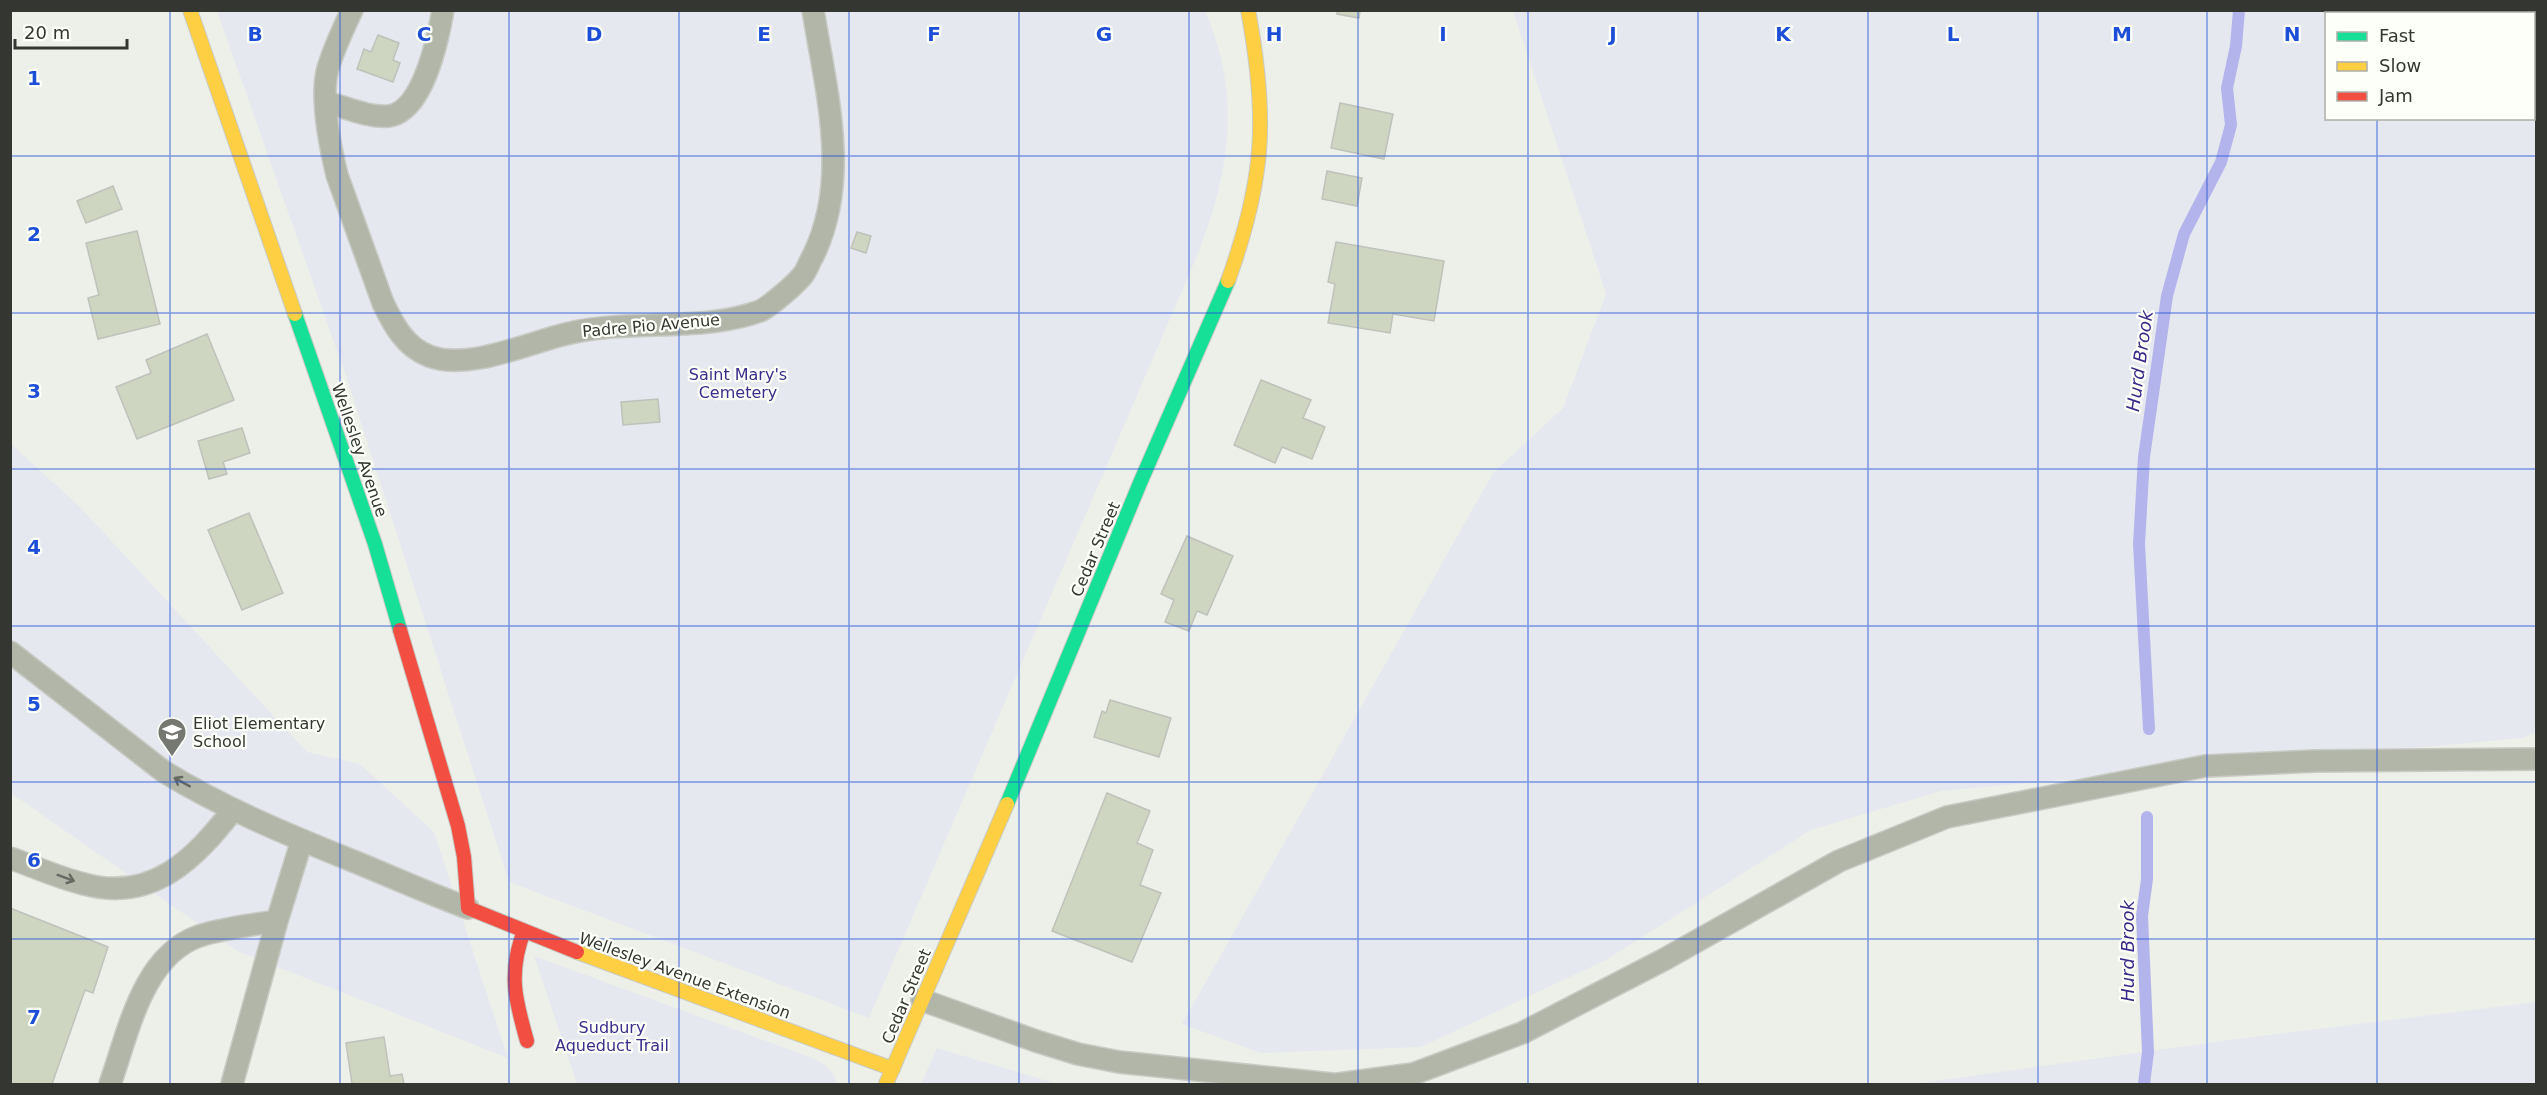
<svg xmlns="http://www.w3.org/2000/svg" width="2547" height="1095" font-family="'DejaVu Sans',sans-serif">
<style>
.green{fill:#e6e8f0;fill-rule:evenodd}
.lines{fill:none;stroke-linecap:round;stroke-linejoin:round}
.stream{stroke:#b4b4ec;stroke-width:12}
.building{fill:#ced5c0;stroke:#bfc2bb;stroke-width:1.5}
.lane-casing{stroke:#c8cac4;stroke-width:24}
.fast-casing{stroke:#c8cac4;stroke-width:16}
.slow-casing{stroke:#c8cac4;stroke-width:16}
.jam-casing{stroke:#c8cac4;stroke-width:16}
.lane{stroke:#b2b6a9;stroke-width:21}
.fast{stroke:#16e098;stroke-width:14}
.slow{stroke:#ffcf43;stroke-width:14}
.jam{stroke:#f24e42;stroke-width:14}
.oneway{stroke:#666961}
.grid{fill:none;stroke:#1d4ed8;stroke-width:1.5;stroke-opacity:0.55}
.labels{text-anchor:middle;stroke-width:4.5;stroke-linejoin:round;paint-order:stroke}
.street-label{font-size:16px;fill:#343631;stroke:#fdfff9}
.park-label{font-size:16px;fill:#3c2d8d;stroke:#fdfff9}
.poi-label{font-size:16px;fill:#343631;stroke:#fdfff9;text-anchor:start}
.water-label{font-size:18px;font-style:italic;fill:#392888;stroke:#fdfff9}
.grid-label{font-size:20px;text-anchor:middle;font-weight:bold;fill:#1d4ed8;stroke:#fdfff9;stroke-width:4.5;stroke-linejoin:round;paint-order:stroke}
</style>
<rect width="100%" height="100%" fill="#edf0e8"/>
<path class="green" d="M217,11H1205C1242,95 1230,173 1197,256L869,1018L509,882L346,376Z
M1513,11H2536V732L2523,738L1941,791L1811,830L1606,960L1421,1047L1261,1053L1182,1024L1493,473L1563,408L1606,294ZM2326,14H2534V118H2326Z
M10,443L79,506L307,752L360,764L434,832L508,1058L237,951L11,793Z
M534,956L815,1059C827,1066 834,1071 837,1084H577Z
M2536,1002V1084H1913L2229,1040Z
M937,1048L1058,1084H921Z"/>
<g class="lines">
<path class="stream" d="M2149,729L2139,544L2144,457L2167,296L2184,234L2221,162L2231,125L2227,88L2236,46L2239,10
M2144,1084L2148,1052L2142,916L2147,879V817"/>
</g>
<path class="building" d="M1337,10H1360L1359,18L1337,14Z
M378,35L399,43L393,60L400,63L393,82L357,69L364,49L371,52Z
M1340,103L1393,114L1384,159L1331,148Z
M1327,171L1362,178L1357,206L1322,199Z
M113,186L122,209L86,223L77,201Z
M137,231L160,324L98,339L88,298L99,295L86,243Z
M857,232L871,236L866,253L851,248Z
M1336,242L1444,261L1434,321L1393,314L1390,333L1328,323L1335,284L1328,282Z
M207,334L234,400L137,439L116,387L151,373L146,360Z
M1261,380L1311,400L1303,418L1325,427L1312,459L1282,447L1275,463L1234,445Z
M658,399L660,422L623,425L621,402Z
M242,428L250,453L223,462L227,474L209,479L198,441Z
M249,513L283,593L242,610L208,530Z
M1187,536L1233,556L1207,615L1197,611L1189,631L1165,622L1174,600L1161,594Z
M1110,700L1171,718L1159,757L1094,737L1102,711L1106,713Z
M1107,793L1150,811L1137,843L1153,850L1140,885L1161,893L1132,962L1052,931Z
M10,908L108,947L93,993L85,990L52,1084H10Z
M384,1037L390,1076L402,1074L404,1084H352L346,1043Z"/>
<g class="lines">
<g class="lane-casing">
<path id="lane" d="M352,10C343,29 332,52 327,72C321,101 330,146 337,175L383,303C393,324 405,347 429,356C467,371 528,343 566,334C629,318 700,333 760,311C769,307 796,284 802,276C807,271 809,262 813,256C851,179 826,91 813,10
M326,102C345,107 369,118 389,116C423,111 438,39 443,10
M10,652L163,771C223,808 288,835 353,861C392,877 430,894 468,908
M10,858C35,867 59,878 84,884C153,903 195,858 233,810
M922,1000L1036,1041L1078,1054L1119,1062L1332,1084
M110,1084C128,1034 142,956 199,936C224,928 251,925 277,921
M232,1084L277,921L302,840
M1338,1084L1413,1074L1522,1033L1665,959L1839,861L1947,817L2205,766L2316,761L2536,759"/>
</g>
<g class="fast-casing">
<path id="fast" d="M295,314L375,544L400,630
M1007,804L1140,483L1228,281"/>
</g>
<g class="slow-casing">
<path id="slow" d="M190,10L295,314
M1228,281C1265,178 1268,117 1248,10
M577,952L893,1069
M886,1084L1007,804"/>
</g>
<g class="jam-casing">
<path id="jam" d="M400,630L458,826L464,857L468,908L577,952
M524,931C508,973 515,999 527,1041"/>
</g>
<use href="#lane" class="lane"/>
<use href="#fast" class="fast"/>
<use href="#slow" class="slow"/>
<use href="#jam" class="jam"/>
</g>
<defs><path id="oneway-shaft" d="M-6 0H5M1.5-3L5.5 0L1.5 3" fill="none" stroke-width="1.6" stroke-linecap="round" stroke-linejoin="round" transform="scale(1.5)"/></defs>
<g class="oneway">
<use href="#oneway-shaft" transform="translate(182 782) rotate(-151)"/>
<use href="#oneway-shaft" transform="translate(66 878) rotate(20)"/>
</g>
<path class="grid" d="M170,10V1084M340,10V1084M509,10V1084M679,10V1084M849,10V1084M1019,10V1084M1189,10V1084M1358,10V1084M1528,10V1084M1698,10V1084M1868,10V1084M2038,10V1084M2207,10V1084M2377,10V14M2377,118V1084M10,156H2536M10,313H2536M10,469H2536M10,626H2536M10,782H2536M10,939H2536"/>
<defs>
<g id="school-pin" transform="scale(1.5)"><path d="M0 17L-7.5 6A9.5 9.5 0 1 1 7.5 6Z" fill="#757771" stroke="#fdfff9"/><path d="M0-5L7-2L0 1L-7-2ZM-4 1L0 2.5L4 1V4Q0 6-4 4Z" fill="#fff"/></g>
</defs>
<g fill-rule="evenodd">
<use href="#school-pin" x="172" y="732"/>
</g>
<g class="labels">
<g class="street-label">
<text transform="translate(651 325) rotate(-5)" y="6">Padre Pio Avenue</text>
<text transform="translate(360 450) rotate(71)" y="6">Wellesley Avenue</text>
<text transform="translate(1095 549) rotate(-67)" y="6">Cedar Street</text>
<text transform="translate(685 975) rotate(20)" y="6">Wellesley Avenue Extension</text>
<text transform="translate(906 996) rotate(-67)" y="6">Cedar Street</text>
</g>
<g class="park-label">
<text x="738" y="380">Saint Mary's<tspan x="738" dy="18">Cemetery</tspan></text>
<text x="612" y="1033">Sudbury<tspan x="612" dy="18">Aqueduct Trail</tspan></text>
</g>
<g class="poi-label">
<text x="193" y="729">Eliot Elementary<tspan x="193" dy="18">School</tspan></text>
</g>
<g class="water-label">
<text transform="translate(2140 361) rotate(-82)" y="6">Hurd Brook</text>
<text transform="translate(2128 951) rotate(-90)" y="6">Hurd Brook</text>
</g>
</g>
<g class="grid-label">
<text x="255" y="41">B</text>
<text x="424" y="41">C</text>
<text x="594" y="41">D</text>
<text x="764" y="41">E</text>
<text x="934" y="41">F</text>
<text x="1104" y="41">G</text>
<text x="1274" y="41">H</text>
<text x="1443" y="41">I</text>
<text x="1613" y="41">J</text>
<text x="1783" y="41">K</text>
<text x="1953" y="41">L</text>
<text x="2122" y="41">M</text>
<text x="2292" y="41">N</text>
<text x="34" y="85">1</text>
<text x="34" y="241">2</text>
<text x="34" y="398">3</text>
<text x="34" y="554">4</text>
<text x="34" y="711">5</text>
<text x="34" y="867">6</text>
<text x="34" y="1024">7</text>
</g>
<rect width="2547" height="1095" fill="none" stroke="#343631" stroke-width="24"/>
<rect x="2325" y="12" width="210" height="108" fill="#fdfff9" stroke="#adafa9" stroke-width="1.5"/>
<rect x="2337" y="32" width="30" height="9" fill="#16e098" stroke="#adafa9" stroke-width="1.5"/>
<text x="2379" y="42" font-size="18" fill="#343631">Fast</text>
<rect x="2337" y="62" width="30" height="9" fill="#ffcf43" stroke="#adafa9" stroke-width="1.5"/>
<text x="2379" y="72" font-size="18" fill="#343631">Slow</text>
<rect x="2337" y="92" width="30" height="9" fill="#f24e42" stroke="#adafa9" stroke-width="1.5"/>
<text x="2379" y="102" font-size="18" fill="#343631">Jam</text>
<path d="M15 39v9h112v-9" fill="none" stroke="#343631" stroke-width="3"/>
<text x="24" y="39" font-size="18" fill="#343631" stroke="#fdfff9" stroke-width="4.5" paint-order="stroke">20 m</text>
</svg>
